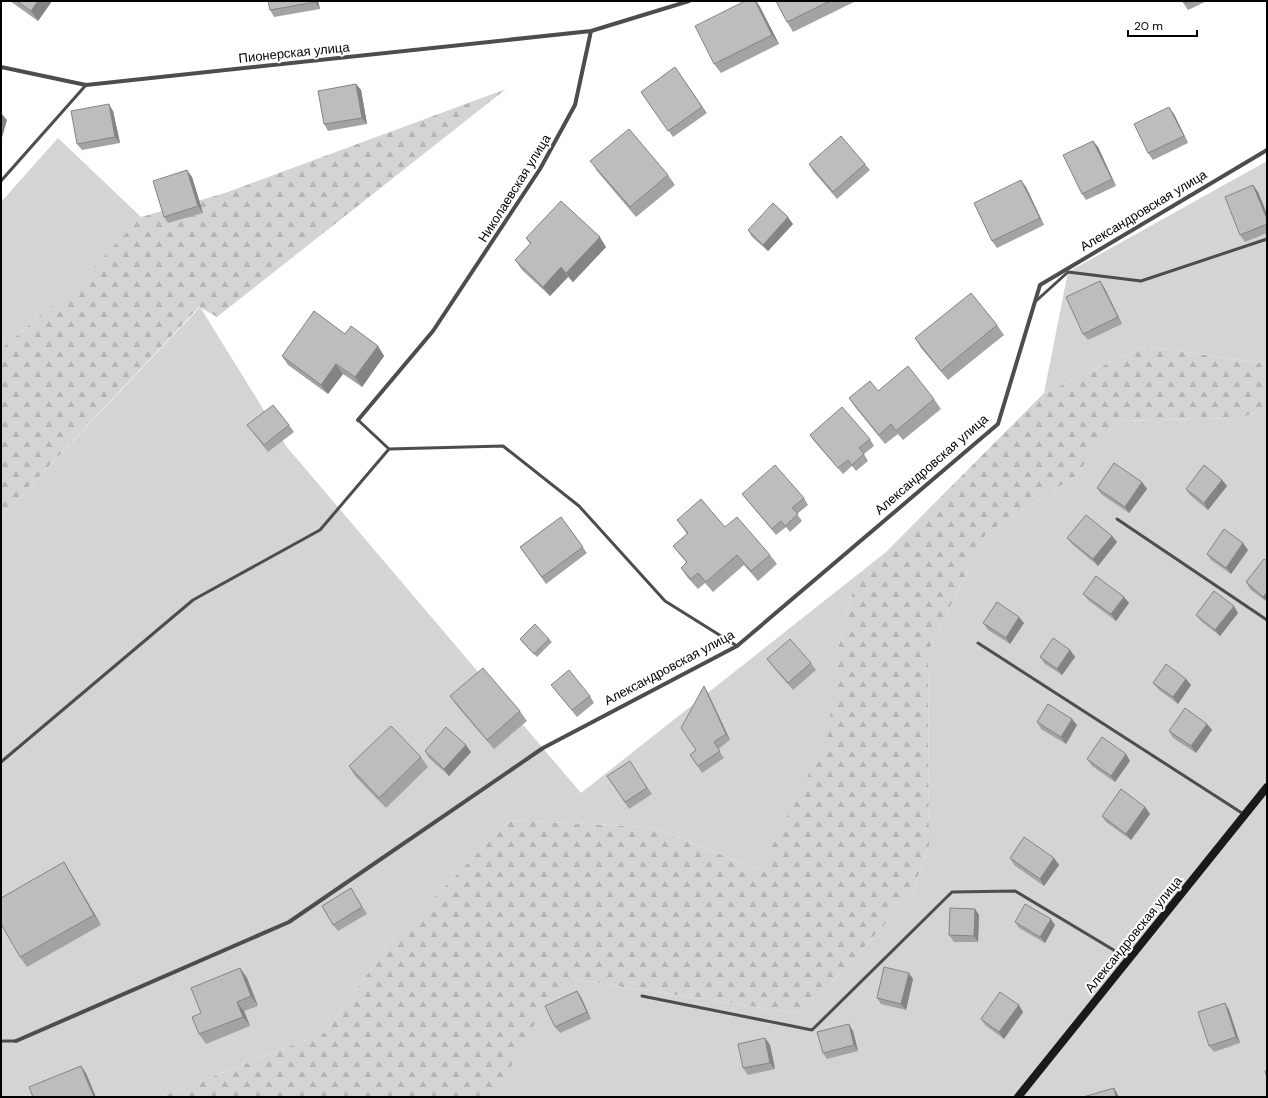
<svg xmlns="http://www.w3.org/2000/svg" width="1268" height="1098" font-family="'DM Sans',sans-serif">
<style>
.forest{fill:url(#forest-firs)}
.garden{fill:#d4d4d4}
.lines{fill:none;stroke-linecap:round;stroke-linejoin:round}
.lane{stroke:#4d4d4d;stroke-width:3}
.street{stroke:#4d4d4d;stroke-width:4}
.secondary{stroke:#1a1a1a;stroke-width:8}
.wall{fill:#a3a3a3}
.shaded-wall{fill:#848484}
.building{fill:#bdbdbd;stroke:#848484}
.labels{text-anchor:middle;stroke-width:4;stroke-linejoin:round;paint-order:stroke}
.street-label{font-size:13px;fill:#000;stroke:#fff}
</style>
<defs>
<pattern id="forest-firs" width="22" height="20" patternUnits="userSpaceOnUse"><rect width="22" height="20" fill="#d4d4d4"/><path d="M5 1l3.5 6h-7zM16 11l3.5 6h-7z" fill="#b4b4b4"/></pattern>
</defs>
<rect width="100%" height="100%" fill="#fff"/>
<path class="forest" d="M506,89L217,317L199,307L1,517V349L84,277L141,217L225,193Z
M1146,346L1267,364V408L1241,418L1116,421L1076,476L986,534L928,652L929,846L911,896L833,981L796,1013L576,980L497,1092L491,1097H160L326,1032L390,942L510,820L651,827L760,870L839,644L857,575L886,552L1044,393Z"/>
<path class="garden" d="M58,138L141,217L85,277L1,349V202Z
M1267,161V364L1146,346L1044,393L1068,272Z
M200,307L286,446L581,793L857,575L839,644L828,735L760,870L651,827L510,820L390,942L326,1032L160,1097H1V517Z
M1267,408V1097H491L497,1092L544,1007L576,980L796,1013L833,981L911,896L929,846L928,652L986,534L1076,476L1116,421L1241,418Z"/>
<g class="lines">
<path class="lane" d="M1,181L86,85
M1036,301L1068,272L1141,281L1267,239
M358,420L389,449L503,446L579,506L665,601L737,646
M1117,519L1267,620
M978,643L1245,815
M1,762L193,600L320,530L389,449
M642,996L812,1030L952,892L1015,891L1127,958
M1,1041H16"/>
<path class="street" d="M1,67L86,85L591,31L689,1
M358,420L433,331L540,169L575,105L591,31
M16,1041L289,922L543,748L737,646L998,424L1040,285L1267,150"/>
<path class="secondary" d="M1018,1097L1267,787"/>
</g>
<path class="wall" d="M10,1H52L38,21Z
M268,1H318L320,9L274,17L270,10Z
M745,1H756L760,7L779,44L721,73L714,64Z
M776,1H854V2L793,32L787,22Z
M1182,1H1207L1188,10Z
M675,67L707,113L673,137L641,92Z
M356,84L361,90L367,124L328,131L324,124Z
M113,111L120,143L82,150L77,144Z
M1174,114L1188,143L1153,160L1148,153Z
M1093,141L1098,147L1116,186L1086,200L1082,194Z
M591,161L668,175L675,185L636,217L597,171Z
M809,164H865L870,170L837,199L813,171Z
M192,177L203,213L168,223L164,217Z
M1253,185L1258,192L1267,214V233L1245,242L1240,235Z
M1026,187L1044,225L997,248L992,241Z
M793,224L768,251L752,237L748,230Z
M526,238L606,247L573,282L568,277L550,296L522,270L515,260L530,244Z
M1100,281L1104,287L1122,324L1088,340L1083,334Z
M997,325L1004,335L948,380L921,348L915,338Z
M345,334L378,346L384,356L362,387L343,374L328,394L288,365L282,356Z
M878,391L934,399L941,409L903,440L898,434L885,444L855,407L849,398Z
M247,425H289L294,432L268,452Z
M810,435L870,439L874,446L864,454L868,461L856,471L852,466L843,474L814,441Z
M1222,480L1227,486L1208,510L1190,495L1186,489Z
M1142,482L1147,489L1129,513L1101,494L1097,488Z
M742,494L804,498L808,505L797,514L802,521L790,532L786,527L776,535L747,500Z
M561,517L587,553L546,584L520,547Z
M677,520L725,527L770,555L777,564L758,581L744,565L713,592L705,583L698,589L687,577L681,568L686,562L680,555L673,546L687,534Z
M1112,536L1117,542L1098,566L1072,544L1067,538Z
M1248,550L1231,574L1211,560L1207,554Z
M1267,561V602L1250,589L1246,582Z
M1083,594L1124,597L1129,603L1116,621L1088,600Z
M1238,613L1220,636L1201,621L1196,615Z
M983,623H1024L1010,644L988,630Z
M520,639H549L552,642L537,657L522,642Z
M1070,650L1075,657L1062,675L1045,664L1040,657Z
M767,659L811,663L816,670L793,690L772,666Z
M1186,679L1191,685L1178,704L1158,689L1153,683Z
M551,685L590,696L594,703L577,717Z
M708,693L730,740L718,749L724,758L702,773L690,755L696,750Z
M450,696L520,711L527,721L494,749L457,706Z
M1072,719L1077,725L1066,744L1041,729L1037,722Z
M1207,724L1212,730L1196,753L1173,738L1169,731Z
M425,751L471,752L449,776L429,758Z
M1126,754L1130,761L1115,782L1092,766L1087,759Z
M421,757L428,767L386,808L355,776L349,766Z
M634,768L652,794L629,809L607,776Z
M1145,807L1150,814L1131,840L1106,822L1102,816Z
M1010,858H1054L1059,865L1044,886L1014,865Z
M64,862L70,872L101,925L27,967L20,957Z
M351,888L367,914L338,931L333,925Z
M975,909L979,915L978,942H954L949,935Z
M1015,922L1055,925L1045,943L1019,928Z
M240,968L247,978L258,1006L244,1011L250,1026L206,1044L199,1034L201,1013Z
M913,979L906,1010L881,1004L877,998Z
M581,997L591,1019L560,1033L555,1027Z
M1225,1003L1229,1010L1240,1043L1214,1052L1209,1046Z
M1023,1012L1004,1039L985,1025L981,1019Z
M853,1031L858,1051L827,1059L823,1053Z
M765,1038L770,1045L775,1069L748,1075L743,1068Z"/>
<path class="shaded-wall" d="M38,1H52L38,21L31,11Z
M315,1H318L320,9L315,2Z
M755,1H756L760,7L779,44L772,35Z
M356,84L361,90L367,124L362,118Z
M109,104L113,111L120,143L115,137Z
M1169,107L1174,114L1188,143L1184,136Z
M2,114L7,120L1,141V119Z
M1093,141L1098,147L1116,186L1112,179Z
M187,170L192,177L203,213L198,206Z
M1021,180L1026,187L1044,225L1040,218Z
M1253,185L1258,192L1267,214V219Z
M788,217L793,224L768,251L763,245Z
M600,237L606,247L573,282L566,273Z
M561,267L568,277L550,296L543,287Z
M1100,281L1104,287L1122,324L1118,317Z
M378,346L384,356L362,387L355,377Z
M336,364L343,374L328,394L321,385Z
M1222,480L1227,486L1208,510L1204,503Z
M1142,482L1147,489L1129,513L1125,507Z
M1112,536L1117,542L1098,566L1093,559Z
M1243,543L1248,550L1231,574L1226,568Z
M1267,592V602L1263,597Z
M1124,597L1129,603L1116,621L1111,614Z
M1234,606L1238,613L1220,636L1215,630Z
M1019,617L1024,623L1010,644L1006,638Z
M1070,650L1075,657L1062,675L1057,669Z
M1186,679L1191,685L1178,704L1173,697Z
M704,686L708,693L730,740L726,734Z
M1072,719L1077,725L1066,744L1061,737Z
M1207,724L1212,730L1196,753L1191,746Z
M466,745L471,752L449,776L444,769Z
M1126,754L1130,761L1115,782L1111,776Z
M1145,807L1150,814L1131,840L1126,834Z
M1054,858L1059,865L1044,886L1040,879Z
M64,862L70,872L101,925L94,915Z
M975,909L979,915L978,942L974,936Z
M1051,919L1055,925L1045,943L1040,937Z
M240,968L247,978L258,1006L251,996Z
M909,973L913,979L906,1010L901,1004Z
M577,991L581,997L591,1019L587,1012Z
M237,1002L244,1011L250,1026L243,1017Z
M1225,1003L1229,1010L1240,1043L1236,1037Z
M1019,1005L1023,1012L1004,1039L999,1032Z
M849,1024L853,1031L858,1051L854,1045Z
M765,1038L770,1045L775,1069L770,1063Z
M81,1066L86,1073L96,1097H94Z
M1114,1088L1118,1095L1119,1097H1116Z"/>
<path class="building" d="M17,1H38L31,11Z
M268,1H315V2L270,10Z
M745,1H755L772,35L714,64L695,26Z
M776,1H830L787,22Z
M1182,1H1189L1184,3Z
M675,67L702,107L668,131L641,92Z
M356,84L362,118L324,124L318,91Z
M109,104L115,137L77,144L71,111Z
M1169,107L1184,136L1148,153L1134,124Z
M629,129L668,175L630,207L590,161Z
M841,136L865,164L833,192L809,164Z
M1093,141L1112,179L1082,194L1063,155Z
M187,170L198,206L164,217L153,181Z
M1021,180L1040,218L992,241L974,203Z
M1253,185L1267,219V224L1240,235L1225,197Z
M561,201L600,237L566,273L561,267L543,287L515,260L531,243L526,238Z
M773,203L788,217L763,245L748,230Z
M1100,281L1118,317L1083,334L1066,297Z
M971,293L997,325L941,371L915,338Z
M314,311L345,334L351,326L378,346L355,377L336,364L321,385L282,356Z
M908,366L934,399L896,431L891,424L879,435L849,398L870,381L878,391Z
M273,405L289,425L264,445L247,425Z
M842,407L870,439L859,448L864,454L852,465L848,460L838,468L810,435Z
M1114,463L1142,482L1125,507L1097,488Z
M775,465L804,498L792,508L798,514L785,526L781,521L772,529L742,494Z
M1204,465L1222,480L1204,503L1186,489Z
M701,499L725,527L737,517L770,555L751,571L737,555L706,582L698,573L691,579L681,568L687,562L673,546L688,533L677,520Z
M1086,515L1112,536L1093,559L1067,538Z
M561,517L583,547L542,577L520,547Z
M1224,529L1243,543L1226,568L1207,554Z
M1264,559L1267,561V592L1263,597L1246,582Z
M1096,576L1124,597L1111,614L1083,594Z
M1214,591L1234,606L1215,630L1196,615Z
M997,602L1019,617L1006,638L983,623Z
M535,624L549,639L534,654L520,639Z
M1053,638L1070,650L1057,669L1040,657Z
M790,639L811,663L788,683L767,659Z
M1166,664L1186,679L1173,697L1153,683Z
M483,668L520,711L487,740L450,696Z
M569,670L590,696L572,710L551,685Z
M704,686L726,734L714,742L720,751L698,766L690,755L696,750L681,728Z
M1048,704L1072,719L1061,737L1037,722Z
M1185,708L1207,724L1191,746L1169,731Z
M391,726L421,757L379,798L349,766Z
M446,727L466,745L444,769L425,751Z
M1102,737L1126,754L1111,776L1087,759Z
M630,761L647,788L625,802L607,776Z
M1121,789L1145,807L1126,834L1102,816Z
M1024,837L1054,858L1040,879L1010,858Z
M64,862L94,915L20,957L1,924V898Z
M351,888L362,907L333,925L322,906Z
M1025,904L1051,919L1040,937L1015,922Z
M950,908L975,909L974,936L949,935Z
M884,967L909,973L901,1004L877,998Z
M240,968L251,996L237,1002L243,1017L199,1034L192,1017L201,1013L191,988Z
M577,991L587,1012L555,1027L545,1006Z
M1000,992L1019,1005L999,1032L981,1019Z
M1225,1003L1236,1037L1209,1046L1198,1012Z
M849,1024L854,1045L823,1053L817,1032Z
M765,1038L770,1063L743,1068L738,1044Z
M81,1066L94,1097H33L29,1087Z
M1267,1070V1077L1265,1071Z
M1114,1088L1116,1097H1083Z"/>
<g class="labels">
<g class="street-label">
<text transform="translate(294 52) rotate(-6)" y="5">Пионерская улица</text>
<text transform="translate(514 188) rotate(-58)" y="5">Николаевская улица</text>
<text transform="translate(1143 210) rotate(-31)" y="5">Александровская улица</text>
<text transform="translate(931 464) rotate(-41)" y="5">Александровская улица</text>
<text transform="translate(669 667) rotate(-28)" y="5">Александровская улица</text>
<text transform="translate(1133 934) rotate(-51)" y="5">Александровская улица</text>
</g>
</g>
<rect width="1268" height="1098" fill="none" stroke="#000000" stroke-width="4"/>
<path d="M1128 30v6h69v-6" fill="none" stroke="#000000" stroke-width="2"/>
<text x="1134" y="30" font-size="12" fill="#000000" stroke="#ffffff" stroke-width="3" paint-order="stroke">20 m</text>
</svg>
